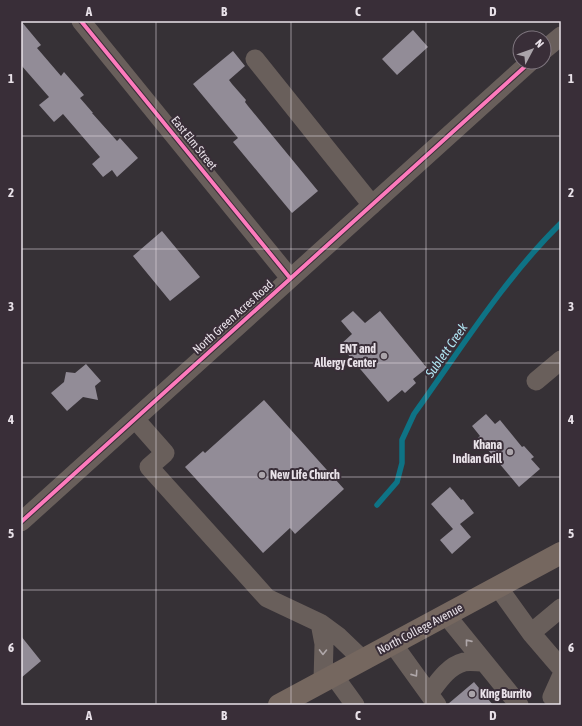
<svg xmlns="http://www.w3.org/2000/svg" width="582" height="726" font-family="'Asap Condensed',sans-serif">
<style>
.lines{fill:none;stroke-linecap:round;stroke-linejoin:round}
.stream{stroke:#0e7385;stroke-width:5.5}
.building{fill:#928c97}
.minor{stroke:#695f5b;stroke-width:19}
.major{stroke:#75675f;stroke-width:22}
.cycleway-casing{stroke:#392e38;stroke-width:6}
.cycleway{stroke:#fd7abc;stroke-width:4}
.oneway{stroke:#afa7a9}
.grid{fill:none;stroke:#e9e2e9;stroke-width:1;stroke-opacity:0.55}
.poi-dot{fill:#aaa4aa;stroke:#392e38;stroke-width:1.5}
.labels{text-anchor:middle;stroke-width:4;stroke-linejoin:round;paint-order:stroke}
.street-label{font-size:12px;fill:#e9e2e9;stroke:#392e38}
.poi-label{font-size:12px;font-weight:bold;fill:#e9e2e9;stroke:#392e38;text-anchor:end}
.water-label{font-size:13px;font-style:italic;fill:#b1e7f4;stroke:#392e38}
.neatline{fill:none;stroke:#e9e2e9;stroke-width:1.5}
.grid-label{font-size:13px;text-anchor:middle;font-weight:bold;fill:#e9e2e9}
</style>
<rect width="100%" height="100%" fill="#363136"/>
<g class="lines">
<path class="stream" d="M377,505L397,482L402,463V440L414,414C461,349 504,279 561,223"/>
</g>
<path class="building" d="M21,21L41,45L37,48L61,76L64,72L84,95L80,98L93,113H92L117,141L120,138L138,158L117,177L112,170L103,177L92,164L100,157L63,114L54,122L39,105L49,97L21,65Z
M413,30L428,47L397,75L382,59Z
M233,51L245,66L229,80L232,84L246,100L245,102L248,106L318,191L292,213L233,142L238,138L193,84Z
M162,231L200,277L170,301L133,256Z
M353,311L365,323L380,311L427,368L413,379L416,383L405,393L402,390L388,402L340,345L352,334L341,321Z
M86,364L101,381L95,386L98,400L83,397L67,411L51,393L64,382L66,372L75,373Z
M264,400L344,489L295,534L290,528L263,553L185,467L203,451L205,453Z
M486,414L495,424L500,420L522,447L524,446L534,457L531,459L540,469L519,487L478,438L480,436L472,426Z
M450,487L461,500L463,499L474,513L460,524L471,537L452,554L440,540L453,529L431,504Z
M21,636L41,661L21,678Z
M474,682L493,705H448V704Z"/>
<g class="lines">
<path class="minor" d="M81,21L290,278
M544,50L561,36
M255,59L372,205
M536,381L561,360
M135,419L165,453L149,467L267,598L320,623L339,637L363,660
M21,522L530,62
M498,587L531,633L561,668
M446,615L519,705
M320,623L324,644L323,681
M531,633L561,608
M393,644L437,705
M334,676L355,705
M429,694C438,682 448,666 464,662C470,661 477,662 483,662
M560,705L552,697L561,677"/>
<path class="major" d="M279,705L561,553"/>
<g class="cycleway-casing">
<path id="cycleway" d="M81,21L290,278
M21,522L530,62"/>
</g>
<use href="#cycleway" class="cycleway"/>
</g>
<defs><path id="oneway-chevron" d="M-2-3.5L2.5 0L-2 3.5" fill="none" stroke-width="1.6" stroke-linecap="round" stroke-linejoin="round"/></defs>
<g class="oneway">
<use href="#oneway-chevron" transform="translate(468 642) rotate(-129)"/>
<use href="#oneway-chevron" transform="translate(323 652) rotate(91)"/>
<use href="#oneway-chevron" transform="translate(415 674) rotate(55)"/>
</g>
<path class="grid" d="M156,21V705M291,21V705M426,21V705M21,136H561M21,249H561M21,363H561M21,477H561M21,590H561"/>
<g class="poi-dot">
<circle cx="384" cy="356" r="4"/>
<circle cx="510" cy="452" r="4"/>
<circle cx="262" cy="475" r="4"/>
<circle cx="472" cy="694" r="4"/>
</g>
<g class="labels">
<g class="street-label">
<text transform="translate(194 143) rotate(51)" y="4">East Elm Street</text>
<text transform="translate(233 317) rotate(-42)" y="4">North Green Acres Road</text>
<text transform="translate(420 629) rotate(-28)" y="4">North College Avenue</text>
</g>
<g class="poi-label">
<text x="376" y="353">ENT and<tspan x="376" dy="14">Allergy Center</tspan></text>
<text x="502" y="449">Khana<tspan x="502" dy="14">Indian Grill</tspan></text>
<text x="270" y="479" text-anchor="start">New Life Church</text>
<text x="480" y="698" text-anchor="start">King Burrito</text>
</g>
<g class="water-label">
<text transform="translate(446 350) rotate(-55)" y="5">Sublett Creek</text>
</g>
</g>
<rect width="582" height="726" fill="none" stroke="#392e38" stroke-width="44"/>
<g transform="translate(532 50) rotate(49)"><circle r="19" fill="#392e38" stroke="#7f767f"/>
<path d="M0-3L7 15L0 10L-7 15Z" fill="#aaa4aa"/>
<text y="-6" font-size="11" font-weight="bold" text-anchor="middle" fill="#e9e2e9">N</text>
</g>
<rect x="22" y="22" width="538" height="682" class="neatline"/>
<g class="grid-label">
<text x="89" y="16">A</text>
<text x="224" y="16">B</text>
<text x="358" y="16">C</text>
<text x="493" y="16">D</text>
<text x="11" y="83">1</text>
<text x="571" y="83">1</text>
<text x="11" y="197">2</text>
<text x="571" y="197">2</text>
<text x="11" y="311">3</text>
<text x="571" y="311">3</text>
<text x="11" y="424">4</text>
<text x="571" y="424">4</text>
<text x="11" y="538">5</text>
<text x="571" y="538">5</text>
<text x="11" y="652">6</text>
<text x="571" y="652">6</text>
<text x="89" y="720">A</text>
<text x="224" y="720">B</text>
<text x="358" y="720">C</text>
<text x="493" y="720">D</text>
</g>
</svg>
